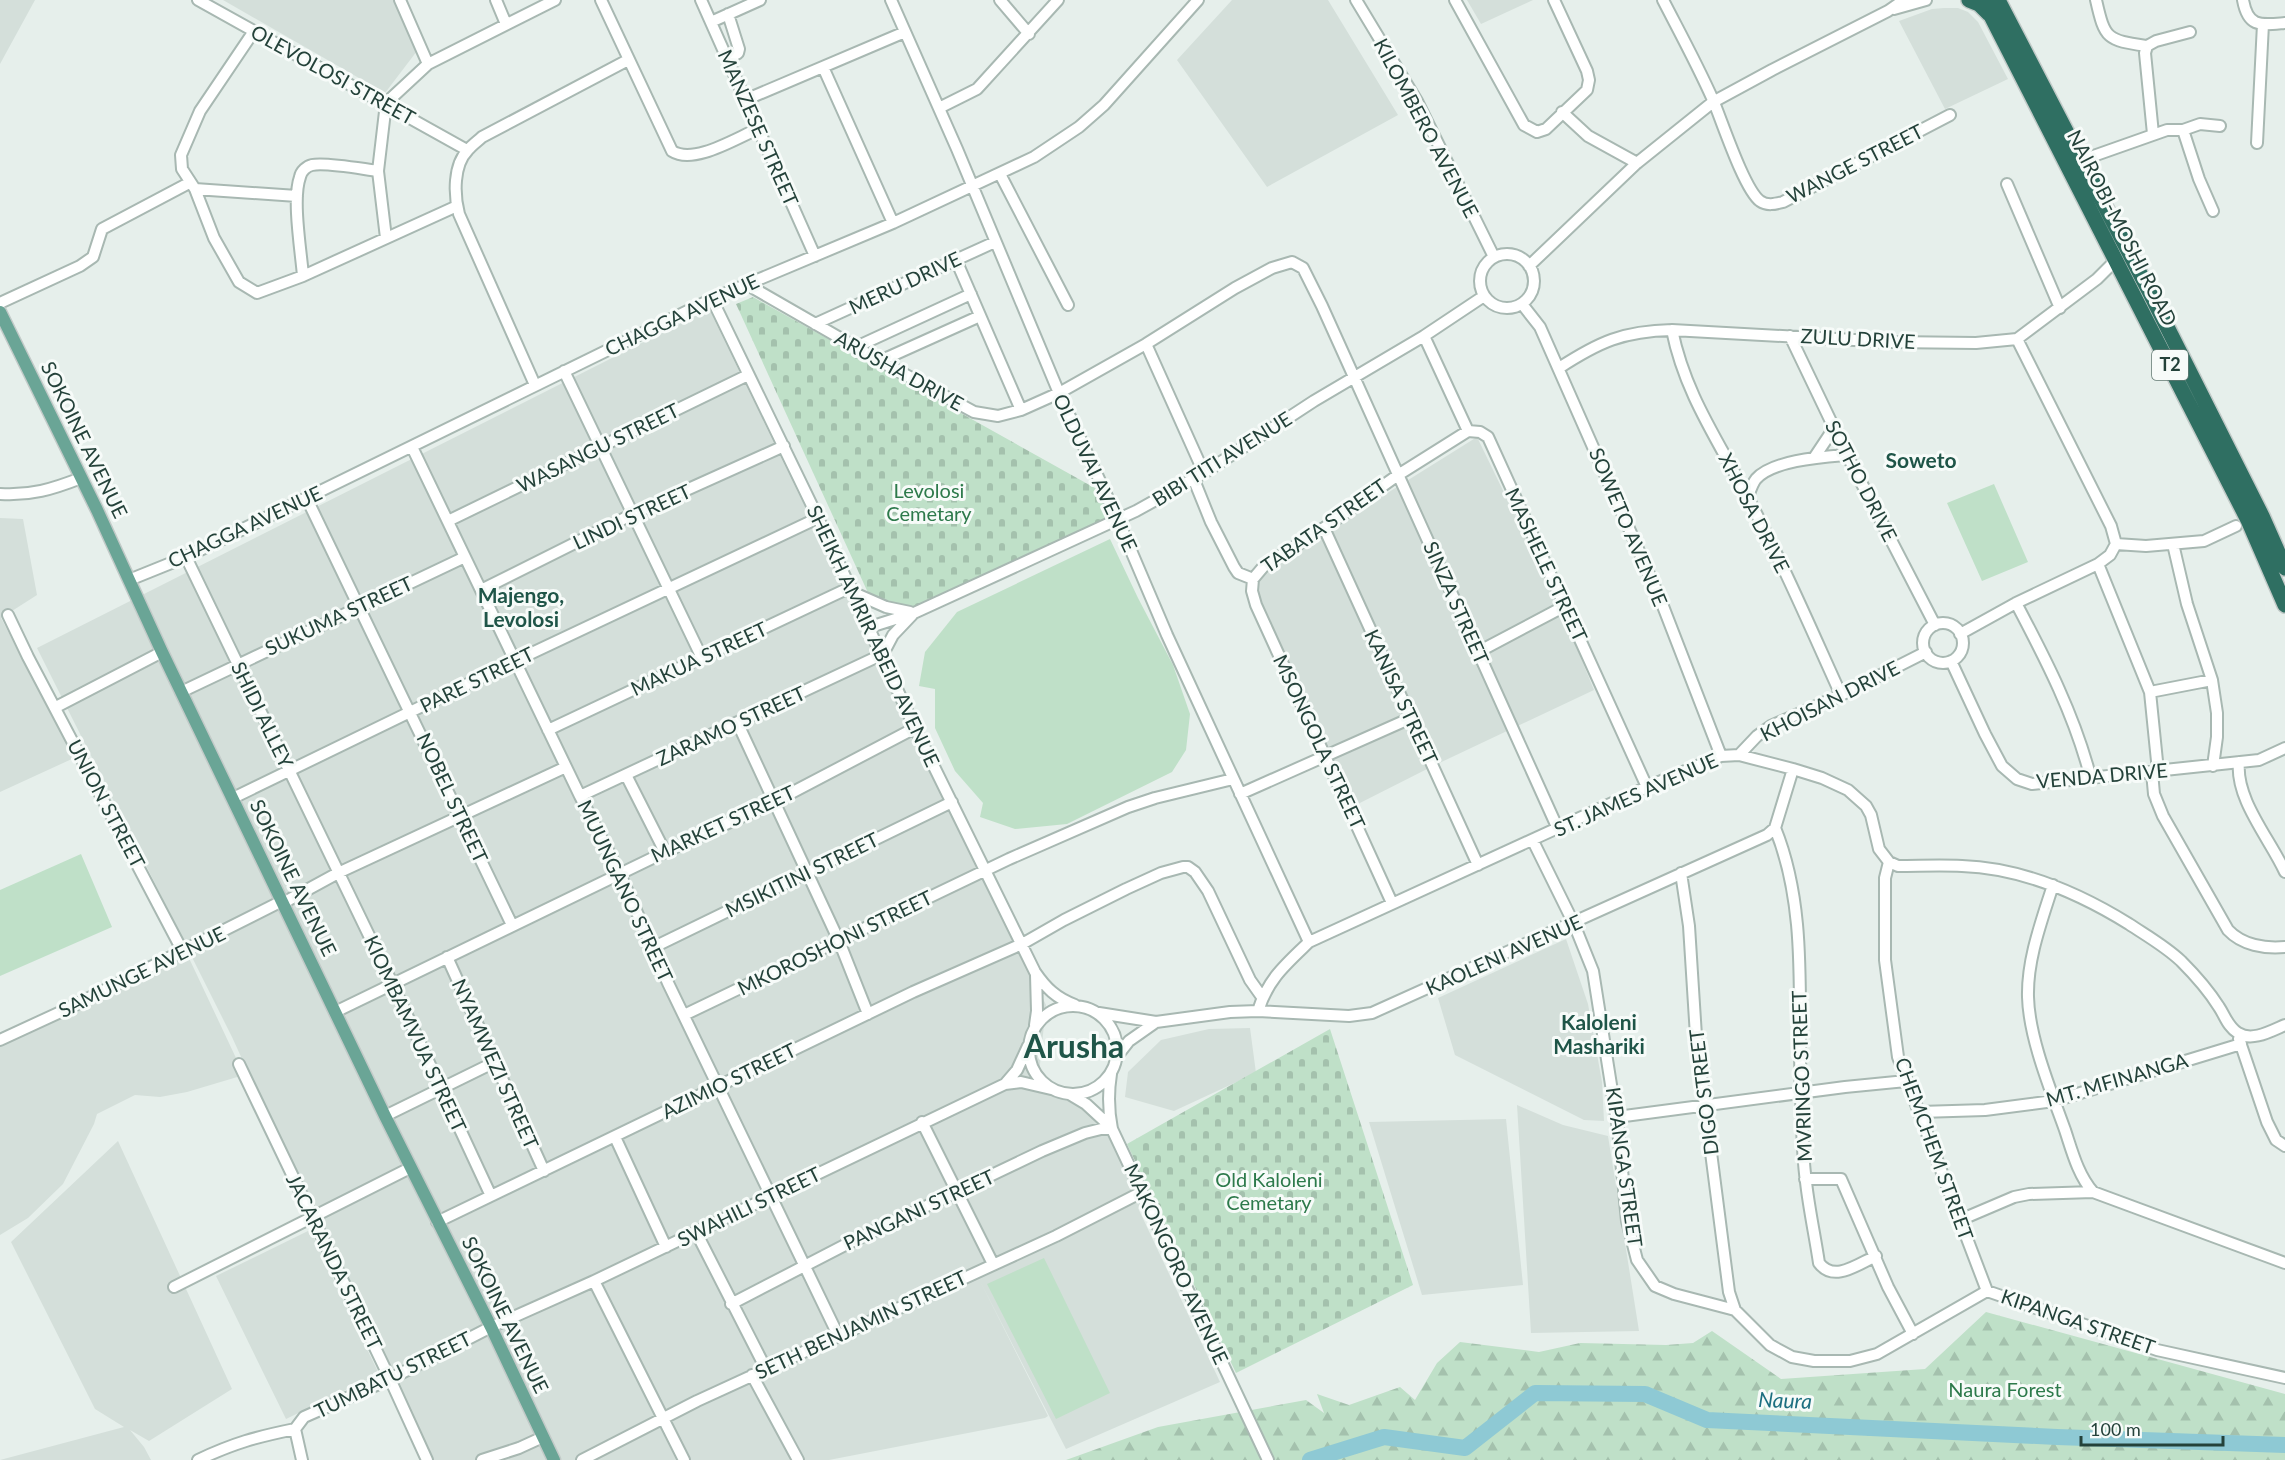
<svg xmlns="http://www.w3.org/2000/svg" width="2285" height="1460" font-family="Lato,sans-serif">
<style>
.built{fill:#d4dfda}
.grass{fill:#bfe0c8}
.forest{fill:url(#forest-firs)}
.cemetery{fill:url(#cemetery-stones)}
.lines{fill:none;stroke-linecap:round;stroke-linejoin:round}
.river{stroke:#8ec9d4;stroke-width:16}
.minor-casing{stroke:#a8b8b2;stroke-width:14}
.major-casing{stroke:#c2cac8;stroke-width:15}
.highway-casing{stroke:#c2cac8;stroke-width:18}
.minor{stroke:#fff;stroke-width:10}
.major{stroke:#6aa596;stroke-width:12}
.highway{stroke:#2f6f62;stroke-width:15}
.labels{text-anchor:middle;stroke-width:6;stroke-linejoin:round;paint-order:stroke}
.shield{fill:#f7fbf9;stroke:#637a73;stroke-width:1.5}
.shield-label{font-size:18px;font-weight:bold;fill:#24423a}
.street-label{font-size:20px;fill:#24423a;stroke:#f7fbf9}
.park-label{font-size:20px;fill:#2d7a4b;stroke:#f7fbf9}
.neighbourhood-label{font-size:21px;font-weight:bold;fill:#1f5548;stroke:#f7fbf9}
.water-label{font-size:21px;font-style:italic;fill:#1c6f80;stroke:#f7fbf9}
.town-label{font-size:32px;font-weight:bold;fill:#1f5548;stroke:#f7fbf9}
</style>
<defs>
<pattern id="forest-firs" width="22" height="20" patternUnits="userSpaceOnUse" patternTransform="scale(1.5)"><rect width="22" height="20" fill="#bfe0c8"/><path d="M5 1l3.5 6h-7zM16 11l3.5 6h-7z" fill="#a4c1ad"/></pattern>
<pattern id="cemetery-stones" width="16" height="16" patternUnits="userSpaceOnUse" patternTransform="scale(1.5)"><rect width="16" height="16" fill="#bfe0c8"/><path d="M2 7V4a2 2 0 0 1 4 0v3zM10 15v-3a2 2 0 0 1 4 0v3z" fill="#a4c1ad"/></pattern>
</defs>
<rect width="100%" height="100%" fill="#e6efeb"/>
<path class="built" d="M0,0H35L0,64Z
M223,0H393L417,51L385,93Z
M1232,0H1328L1398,115L1267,187L1177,60Z
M1467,0H1533L1481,24Z
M1944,8H1958L1968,12L1978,22L2008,79L1945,109L1899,21L1932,9Z
M709,309L1046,1005L1039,1074L1111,1131L1142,1205L1138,1208L1220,1382L1066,1449L980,1281L1048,1416L1045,1418L829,1460H425L232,1037L37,648Z
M1477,437L1562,612L1594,690L1433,766L1350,808L1245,582Z
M0,518L23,519L37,595L1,618L74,758L0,792Z
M1566,939L1588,1004L1602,1082L1604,1121L1584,1120L1455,1055L1438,998Z
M188,956L244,1075L187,1092L160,1097L135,1095L97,1114L94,1124L63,1184L28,1218L0,1235V1046Z
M1250,1028L1256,1073L1174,1111L1125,1097L1128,1072L1161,1040L1209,1029Z
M1517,1105L1563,1125L1608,1136L1639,1331L1531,1333Z
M1506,1119L1523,1285L1422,1295L1369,1122Z
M118,1141L232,1389L149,1441L130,1430L144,1447L151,1460H0L124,1427L95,1409L11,1242Z
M310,1230L379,1374L286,1419L216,1276Z"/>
<path class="grass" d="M1994,484L2028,562L1982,581L1947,503Z
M1110,539L1138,598L1173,665L1190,714L1186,750L1172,772L1067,824L1015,829L980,817L983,803L955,771L935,728V689L919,686L925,652L957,612Z
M81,854L112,927L0,976V890Z
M1044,1258L1110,1393L1056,1419L987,1284Z"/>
<path class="forest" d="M1986,1312L2285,1394V1460H1066L1158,1427L1306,1400L1324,1413L1317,1394L1349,1405L1400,1387L1415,1400L1437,1363L1460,1342L1539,1352L1580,1343L1666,1345L1693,1343L1712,1331L1781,1379L1925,1369Z"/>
<path class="cemetery" d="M753,297L1111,497L1119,513L915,613L869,595L736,304Z
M1330,1029L1413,1285L1236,1373L1127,1144Z"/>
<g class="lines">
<path class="river" d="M1310,1460L1384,1437L1465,1448L1535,1393L1645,1394L1707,1420L2057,1437L2285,1445"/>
<g class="minor-casing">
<path id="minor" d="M198,0L467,150
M400,0L428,64
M496,0L506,24
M601,0L672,151C694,165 736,138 758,129
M701,0L815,256
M891,0L957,149L1059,393L1118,520L1167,635L1309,942
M1000,0L1029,34
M1356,0L1417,101L1494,257
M1455,0L1524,125L1537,132L1546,129L1587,90L1589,80L1587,71L1554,0
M1663,0C1680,33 1698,66 1713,100C1722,121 1744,189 1760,201C1767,206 1775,204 1783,202L1950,115
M2096,0C2105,40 2107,40 2147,46
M2243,0C2248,28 2261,25 2285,23
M1894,9L1926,0
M711,22L760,0
M254,31L200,111L181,155L182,169L195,189L214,238L239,282L257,293L303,276L457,206
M727,59L738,53L739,49L728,14
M823,67L893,223
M745,100L905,32
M939,108L977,89L1058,0
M1562,112L1588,136L1637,163
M2183,130L2200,124L2220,126
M2153,134L2145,53L2147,46L2156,41L2190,32
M2257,143L2263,24
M2082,160L2167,130H2183L2199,179L2213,211
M1000,174L1068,305
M2007,184L2060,308
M195,189L297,196
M386,238L378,171L386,103L428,64L555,0
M1480 281a27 27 0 1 1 54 0a27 27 0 1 1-54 0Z
M956,260L1021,410
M1529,266L1637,163L1713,102L1772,70L1888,11L1904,0
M303,276C301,251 292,199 300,177C301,171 307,166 312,165C326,162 362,169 378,171
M746,284L880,361L974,412L998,416L1021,410L1059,393L1146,344L1235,288L1272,268L1292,262L1303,268L1322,306L1558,829
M712,299L818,518L915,728L1035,972C1046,988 1056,998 1075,1005
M0,303L80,266L93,257L102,229L189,183
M1522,304L1540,327L1661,601L1721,756
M815,324L995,242
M1672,330C1685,394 1718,440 1747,496C1782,561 1811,629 1841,695
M1424,336L1468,431
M1790,336L1847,455L1935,625
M1146,344L1204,473
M856,347L971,294
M880,361L980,316
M1559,368C1599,342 1623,331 1672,330L1890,342L1976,343L2017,339L2097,279L2115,261
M564,371L702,658
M535,385L459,214C454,195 453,165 468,150C472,145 478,141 482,137L628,60
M412,447L580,796L620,874L668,983L838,1335
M1814,458L1834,428
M1194,480L1211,522L1234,567L1238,573L1253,579
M0,494C30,496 53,489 81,478
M1748,497C1750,491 1752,484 1756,479C1773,460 1823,457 1847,455
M307,499L512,925
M448,521L748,375
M1324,528L1478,865
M2116,544L2146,546L2204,541L2236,526
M2173,544L2187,604L2212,680L2217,713V737L2213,766
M186,557L392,983L491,1196
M2098,564L2150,692L2158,771
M129,580L186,557L712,299L893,223L1034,157L1079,127L1104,105L1198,0
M481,590L633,514L784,446
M854,593L886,607L910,612
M2016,603C2046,660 2075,716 2091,779
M8,615L28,657L183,952
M1923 643a20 20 0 1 1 40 0a20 20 0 1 1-40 0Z
M870,627L914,613L1136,511L1204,473L1314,401L1424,336L1484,296
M1960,634L2016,603L2098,564L2110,555L2116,544L2111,526L2017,339
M1478,652L1565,606
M1951,661L1985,734L2002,766L2017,779L2032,784L2259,760L2285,748
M181,692L465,557
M2150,692L2212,680
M56,707L162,652
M738,724L839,941L868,1014
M548,730L851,587
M1739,755L1757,736L1771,726L1841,695L1926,652
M2239,762C2235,799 2270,839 2285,872
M2152,772L2154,794L2163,816L2228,930C2242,945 2265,949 2285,947
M626,775L665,852
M1240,794L1411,718
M580,796L883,654L893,635L912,615
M233,798L515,661L818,518
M1775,828C1809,912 1797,1005 1801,1095C1802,1123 1802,1153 1806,1182C1809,1209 1815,1236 1819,1263C1834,1283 1858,1264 1876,1256
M1533,841L1574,924L1593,971L1618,1129L1627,1221L1637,1260L1655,1286L1674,1294L1735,1310L1770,1345L1792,1357L1814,1361H1850L1877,1354L1987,1291L2157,1350L2285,1378
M1889,862L1885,878V960L1898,1057L1987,1291
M1681,873L1689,926L1696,1036L1729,1292L1735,1310
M2053,885C2042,920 2027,959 2028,997C2029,1038 2051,1091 2065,1130C2072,1151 2078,1175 2093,1192L2285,1263
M283,903L338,873L566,767
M1392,903L1256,605L1252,591L1253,579L1264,566L1324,528L1398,475L1468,431L1480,432L1488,437L1647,787
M652,948L952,802
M447,957L544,1171
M1029 1050a44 44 0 1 1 88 0a44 44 0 1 1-88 0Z
M1258,1011C1268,979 1285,965 1309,942L1647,787L1721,756L1739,755L1793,769L1822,778L1848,790L1866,806L1871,815L1879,849L1889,862L1898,866C1919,866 1940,865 1962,866C2022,868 2079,893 2129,924C2147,936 2165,946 2181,961C2195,975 2209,991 2219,1007C2225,1016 2228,1027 2238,1033C2252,1042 2271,1031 2285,1025
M335,1012L665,852L774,802L915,728
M1099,1013L1156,1022L1230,1012L1258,1011L1349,1016L1372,1013L1767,835L1775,828L1793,769
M684,1015L1009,859L1128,807L1155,798L1233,779
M1035,1025L1037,1011L1036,975
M2239,1039L2267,1122L2276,1140L2285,1146
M0,1040L67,1009L282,901
M1118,1055L1129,1041L1156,1022
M239,1064L390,1379L427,1460
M1111,1074C1108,1093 1108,1109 1112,1129L1268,1460
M1005,1084L1017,1070L1028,1046
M1071,1095L1086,1104L1112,1128
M1920,1112L1985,1110L2054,1101L2241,1044
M385,1116L495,1062
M1617,1117L1845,1087L1906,1081
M922,1122L993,1264
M615,1137L666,1247
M1805,1179H1841L1888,1287L1913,1334
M1960,1220L2014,1197L2029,1194L2093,1192
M437,1222L913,992L1022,944L1064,920L1126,889L1161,873L1183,867H1188L1195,872L1208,891L1250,980L1262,997
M696,1232L766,1369
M594,1281L684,1460
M174,1287L410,1168
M731,1304L845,1245L1042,1151L1085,1133L1101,1129H1112
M752,1375L798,1460
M198,1460C234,1443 256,1437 295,1429
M302,1460L295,1429L304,1417L390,1379L491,1327L594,1281L1005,1084L1021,1082L1051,1089
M482,1460L519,1448L543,1437
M582,1460L697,1401L1056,1236L1142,1192"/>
</g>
<g class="major-casing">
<path id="major" d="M0,312L97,510L162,652L385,1116L491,1327L554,1460"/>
</g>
<g class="highway-casing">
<path id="highway" d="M1969,0L1979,4L1989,14
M1983,0L2248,520L2285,605
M1998,0L2149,291L2262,516L2285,568"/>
</g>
<use href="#minor" class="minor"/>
<use href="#major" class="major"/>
<use href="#highway" class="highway"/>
</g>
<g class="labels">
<rect class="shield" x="2152" y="350" width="36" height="30" rx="4.5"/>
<g class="shield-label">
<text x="2170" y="371">T2</text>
</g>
<g class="street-label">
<text transform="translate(333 75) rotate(29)" y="7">OLEVOLOSI STREET</text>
<text transform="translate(758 128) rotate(66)" y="7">MANZESE STREET</text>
<text transform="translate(1426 128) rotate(62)" y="7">KILOMBERO AVENUE</text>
<text transform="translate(1855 164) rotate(-27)" y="7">WANGE STREET</text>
<text transform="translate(2122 228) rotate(63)" y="7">NAIROBI-MOSHI ROAD</text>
<text transform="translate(905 283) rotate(-25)" y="7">MERU DRIVE</text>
<text transform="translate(682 315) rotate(-25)" y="7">CHAGGA AVENUE</text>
<text transform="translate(1858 339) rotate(3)" y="7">ZULU DRIVE</text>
<text transform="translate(899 371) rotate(29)" y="7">ARUSHA DRIVE</text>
<text transform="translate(84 440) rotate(64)" y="7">SOKOINE AVENUE</text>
<text transform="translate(598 448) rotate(-26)" y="7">WASANGU STREET</text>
<text transform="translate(1222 459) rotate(-32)" y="7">BIBI TITI AVENUE</text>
<text transform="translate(1095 473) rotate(65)" y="7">OLDUVAI AVENUE</text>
<text transform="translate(1861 481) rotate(63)" y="7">SOTHO DRIVE</text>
<text transform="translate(1754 513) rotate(63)" y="7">XHOSA DRIVE</text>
<text transform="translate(632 517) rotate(-25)" y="7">LINDI STREET</text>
<text transform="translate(1324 526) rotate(-35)" y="7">TABATA STREET</text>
<text transform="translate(245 527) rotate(-25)" y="7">CHAGGA AVENUE</text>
<text transform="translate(1628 527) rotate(67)" y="7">SOWETO AVENUE</text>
<text transform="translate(1546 565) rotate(65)" y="7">MASHELE STREET</text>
<text transform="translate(1456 603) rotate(66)" y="7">SINZA STREET</text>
<text transform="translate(339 616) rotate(-25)" y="7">SUKUMA STREET</text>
<text transform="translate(873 636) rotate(65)" y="7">SHEIKH AMRIR ABEID AVENUE</text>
<text transform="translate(699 659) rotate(-25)" y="7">MAKUA STREET</text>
<text transform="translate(477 680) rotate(-26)" y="7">PARE STREET</text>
<text transform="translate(1401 697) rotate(65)" y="7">KANISA STREET</text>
<text transform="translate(1830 701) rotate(-27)" y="7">KHOISAN DRIVE</text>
<text transform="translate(262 715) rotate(64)" y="7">SHIDI ALLEY</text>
<text transform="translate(731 726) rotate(-25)" y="7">ZARAMO STREET</text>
<text transform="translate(1319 742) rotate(65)" y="7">MSONGOLA STREET</text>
<text transform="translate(2102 776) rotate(-5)" y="7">VENDA DRIVE</text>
<text transform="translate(1636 795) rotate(-24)" y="7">ST. JAMES AVENUE</text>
<text transform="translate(452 798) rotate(65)" y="7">NOBEL STREET</text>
<text transform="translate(106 804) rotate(62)" y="7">UNION STREET</text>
<text transform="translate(723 824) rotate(-25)" y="7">MARKET STREET</text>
<text transform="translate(802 875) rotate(-26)" y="7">MSIKITINI STREET</text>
<text transform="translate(293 878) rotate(64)" y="7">SOKOINE AVENUE</text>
<text transform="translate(625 891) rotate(65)" y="7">MUUNGANO STREET</text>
<text transform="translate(835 943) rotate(-26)" y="7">MKOROSHONI STREET</text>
<text transform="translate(1504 955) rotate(-24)" y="7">KAOLENI AVENUE</text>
<text transform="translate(142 972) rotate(-26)" y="7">SAMUNGE AVENUE</text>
<text transform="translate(415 1034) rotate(65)" y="7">KIOMBAMVUA STREET</text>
<text transform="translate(495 1064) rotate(66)" y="7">NYAMWEZI STREET</text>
<text transform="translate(1802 1076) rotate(-92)" y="7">MVRINGO STREET</text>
<text transform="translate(2117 1080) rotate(-16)" y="7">MT. MFINANGA</text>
<text transform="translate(729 1081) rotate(-26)" y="7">AZIMIO STREET</text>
<text transform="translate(1704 1092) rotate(-97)" y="7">DIGO STREET</text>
<text transform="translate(1934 1149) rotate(70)" y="7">CHEMCHEM STREET</text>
<text transform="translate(1624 1167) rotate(82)" y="7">KIPANGA STREET</text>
<text transform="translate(749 1207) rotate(-26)" y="7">SWAHILI STREET</text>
<text transform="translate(919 1210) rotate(-25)" y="7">PANGANI STREET</text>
<text transform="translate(334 1262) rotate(64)" y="7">JACARANDA STREET</text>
<text transform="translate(1176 1264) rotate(65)" y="7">MAKONGORO AVENUE</text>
<text transform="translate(505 1315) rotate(64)" y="7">SOKOINE AVENUE</text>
<text transform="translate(2078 1322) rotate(19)" y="7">KIPANGA STREET</text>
<text transform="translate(861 1325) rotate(-25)" y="7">SETH BENJAMIN STREET</text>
<text transform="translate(393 1375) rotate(-26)" y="7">TUMBATU STREET</text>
</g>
<g class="park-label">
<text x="929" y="498">Levolosi<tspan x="929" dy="23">Cemetary</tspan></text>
<text x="1269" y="1187">Old Kaloleni<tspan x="1269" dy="23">Cemetary</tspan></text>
<text x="2005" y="1397">Naura Forest</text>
</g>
<g class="neighbourhood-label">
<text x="1921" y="468">Soweto</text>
<text x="521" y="603">Majengo,<tspan x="521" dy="24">Levolosi</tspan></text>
<text x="1599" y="1030">Kaloleni<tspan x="1599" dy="24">Mashariki</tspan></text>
</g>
<g class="water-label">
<text transform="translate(1785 1401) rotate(2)" y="7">Naura</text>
</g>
<g class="town-label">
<text x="1074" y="1058">Arusha</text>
</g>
</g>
<path d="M2081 1436v9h142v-9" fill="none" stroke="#24423a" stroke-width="3"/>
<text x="2090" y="1436" font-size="18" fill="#24423a" stroke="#f7fbf9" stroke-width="4.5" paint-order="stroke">100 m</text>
</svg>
